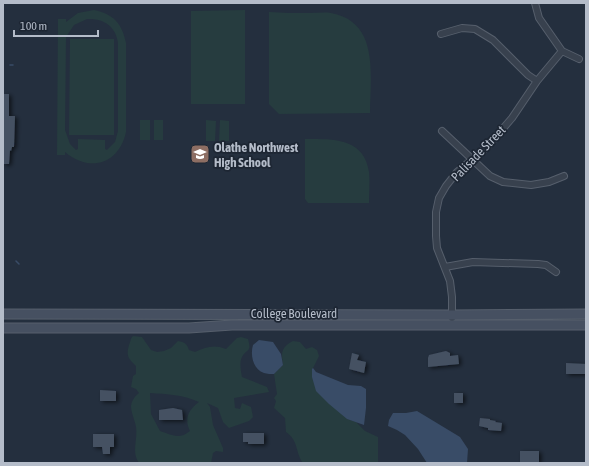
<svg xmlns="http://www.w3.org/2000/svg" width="589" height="466" font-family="'Asap Condensed',sans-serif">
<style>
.green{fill:#263c3f;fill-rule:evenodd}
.water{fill:#394c67}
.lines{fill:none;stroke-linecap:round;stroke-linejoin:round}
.stream{stroke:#394c67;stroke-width:1.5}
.building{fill:#455162;filter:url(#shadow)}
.street-casing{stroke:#565f6c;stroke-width:8}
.secondary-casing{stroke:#565f6c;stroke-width:11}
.street{stroke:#38414e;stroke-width:6}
.secondary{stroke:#465061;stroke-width:9}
.labels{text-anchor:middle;stroke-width:3.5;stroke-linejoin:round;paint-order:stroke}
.poi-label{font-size:13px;font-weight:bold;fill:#b4bcc9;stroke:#1d2633;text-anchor:start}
.street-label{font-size:13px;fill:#b4bcc9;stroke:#1d2633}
</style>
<defs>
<filter id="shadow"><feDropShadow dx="2.5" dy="1.5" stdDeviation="2" flood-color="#0009"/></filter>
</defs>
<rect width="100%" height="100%" fill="#242f3e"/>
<path class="green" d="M94,10C113,14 122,23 126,43V132C119,164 90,173 65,152V155H57L58,19H66V22L78,13ZM87,19C103,18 116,26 118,43V131L115,142L107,150L105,149V140L78,139V149L76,150L70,144L65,130L66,37L74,25Z
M245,10V104H191V11Z
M269,12C283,13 296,13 309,13C316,13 324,12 331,13C380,22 370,76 370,113L279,114L269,104Z
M70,39H114V135H69Z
M140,120H150V140H140Z
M154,120H163V140H154Z
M206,120L216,121L215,141H206Z
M220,120L229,121V141H219Z
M305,139C331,139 364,137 369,172C370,182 369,193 369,203H308L305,199Z
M133,336L142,337L151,350L157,352L164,351L171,348L178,341C185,342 187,344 189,350L195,352C206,347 214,344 226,349L237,338L241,337L248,339C252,353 247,348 242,357C239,363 241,371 242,377L267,387L269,392L234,398L235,408L240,409L242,403L251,407L253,417L249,421L229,428L223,422L218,408L207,403L210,407L213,425L223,448V452L216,451L213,453L211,463H139C131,452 138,440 136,427C135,420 131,413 131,406C132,400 135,396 139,393L136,389L131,387L133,376L136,374V366C128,358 126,356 129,345C131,341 130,339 133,336ZM150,393C167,394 184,395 199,402C188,410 184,419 190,431C179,440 173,435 160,431L151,414Z
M293,341L300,342L306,349L312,347L317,350L319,356L312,370L347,419L356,422L365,431L378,437V463H303C295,452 299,441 286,432L285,418L274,408L276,401L274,398L277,394L274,374L283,365C281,353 281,347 293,341Z"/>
<path class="water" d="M259,340L273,342L281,354L283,365L274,374C271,374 267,374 264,373C253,369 250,355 253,345Z
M313,368L316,372L348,385L361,386L366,389V408L364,425L347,419L329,404L316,391L312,377V369Z
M417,411L460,437L468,449L467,463H427L418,449L405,435L397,430L388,426L389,420L393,413H406Z"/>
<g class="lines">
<path class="stream" d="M10,65H13
M16,261L19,264"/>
</g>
<path class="building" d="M3,94H9V116H15L14,147H12L11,151L10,150L9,164H3Z
M446,351L450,353V356L458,355L459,364L428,367V358L429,355Z
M352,353L359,355L357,360L366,362L364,373L349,369Z
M566,363L586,364V374H566Z
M100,390L116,391V401H100Z
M454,393H463V403H454Z
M173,408L182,410L183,420H159V410Z
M480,418L490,419V420L496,421L495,422L502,423L501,431L488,430V428L479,426Z
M243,433H264V444H248V442H243Z
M93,434H114V447H110V454H103L102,447H93Z
M520,451H539V463H520Z"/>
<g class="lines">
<g class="street-casing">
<path id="street" d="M441,34L462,28L475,29L493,40L528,75L537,81
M562,51L579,59
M442,131L490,176L503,182L531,185L549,182L564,176
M445,267L473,262L538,264L546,265L556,272
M452,318V297L450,281L437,248L436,236V212L439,198L446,186L457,172L487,147L512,118L537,81L562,51L539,18L535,3"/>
</g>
<g class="secondary-casing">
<path id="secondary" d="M3,314L450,315L586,314
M3,328H189L232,325H586"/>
</g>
<use href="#street" class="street"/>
<use href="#secondary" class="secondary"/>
</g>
<defs>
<g id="school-square" transform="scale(1)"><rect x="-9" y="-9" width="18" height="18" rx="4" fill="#8d6e63" stroke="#1d2633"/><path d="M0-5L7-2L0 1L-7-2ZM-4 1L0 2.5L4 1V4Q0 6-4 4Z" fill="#fff"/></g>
</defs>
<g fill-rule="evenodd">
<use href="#school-square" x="200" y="154"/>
</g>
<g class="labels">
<g class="poi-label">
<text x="214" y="152">Olathe Northwest<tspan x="214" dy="15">High School</tspan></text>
</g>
<g class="street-label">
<text transform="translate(478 153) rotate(-46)" y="5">Palisade Street</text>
<text x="294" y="318">College Boulevard</text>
</g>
</g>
<rect width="589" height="466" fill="none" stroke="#b4bcc9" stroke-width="8"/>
<path d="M14 30v6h84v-6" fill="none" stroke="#b4bcc9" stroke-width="2"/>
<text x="20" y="30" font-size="12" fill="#b4bcc9" stroke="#1d2633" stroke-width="3" paint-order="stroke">100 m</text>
</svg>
